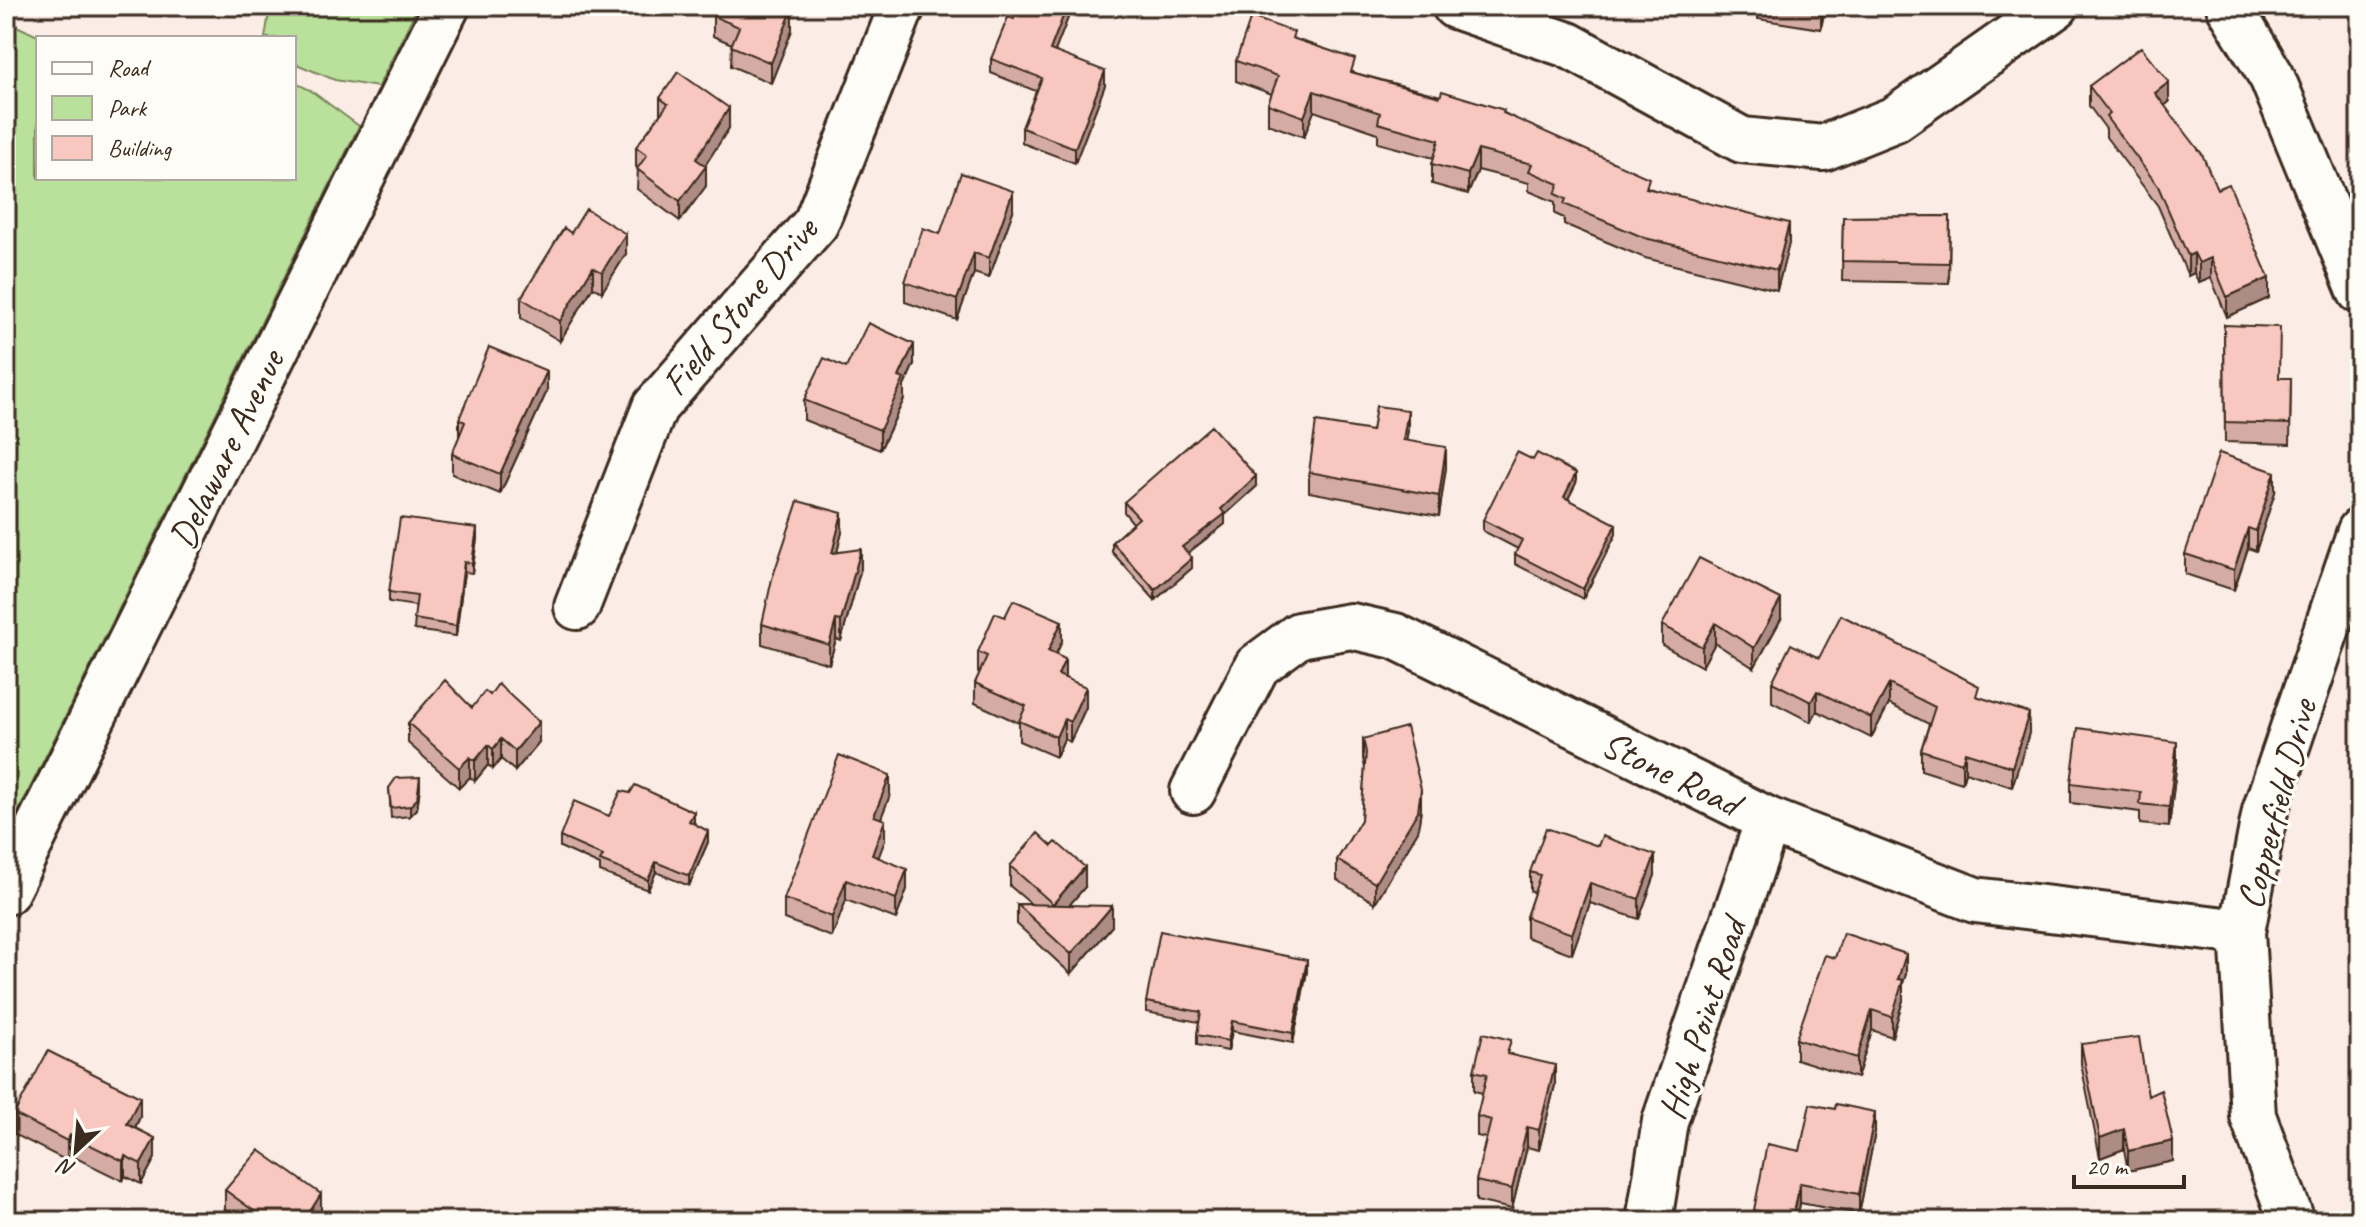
<svg xmlns="http://www.w3.org/2000/svg" width="2366" height="1227" font-family="Caveat,sans-serif">
<style>
.green{fill:#bae19c;stroke:#7a865d;stroke-width:2}
.lines{fill:none;stroke-linecap:round;stroke-linejoin:round}
.minor-casing{stroke:#3b2a1e;stroke-width:50}
.tertiary-casing{stroke:#3b2a1e;stroke-width:50}
.minor{stroke:#fdfcf7;stroke-width:44}
.tertiary{stroke:#fdfcf7;stroke-width:44}
.wall{fill:#d5aca5;stroke:#3b2a1e;stroke-width:2}
.shaded-wall{fill:#ae8c86;stroke:#3b2a1e;stroke-width:2}
.building{fill:#f8c8c0;stroke:#3b2a1e;stroke-width:2}
.labels{text-anchor:middle;stroke-width:7;stroke-linejoin:round;paint-order:stroke}
.street-label{font-size:38px;fill:#3b2a1e;stroke:#fdfcf7}
</style>
<rect width="100%" height="100%" fill="#fcece6"/>
<filter id="ink" filterUnits="userSpaceOnUse"><feTurbulence type="fractalNoise" baseFrequency=".0125" numOctaves="2"/><feDisplacementMap in="SourceGraphic" scale="16" xChannelSelector="R" yChannelSelector="G"/><feConvolveMatrix kernelMatrix="1 2 1 2 8 2 1 2 1" color-interpolation-filters="sRGB"/></filter>
<g filter="url(#ink)">
<path class="green" d="M266,6H418L378,87L335,80L294,63V38H265L269,13Z
M6,21L42,38H38V178H294V82L310,90L359,126L6,836Z"/>
<g class="lines">
<g class="minor-casing">
<path id="minor" d="M1455,6L1568,45L1742,140L1823,148L1895,119L2056,6
M2229,6L2272,77L2360,291
M577,607L655,407L816,223L902,6
M1193,791L1257,666L1299,635L1351,626L1395,636L1768,820L1975,900L2242,932
M1649,1221L1665,1121L1768,820
M2292,1221L2253,1116L2242,932L2265,811L2360,531"/>
</g>
<g class="tertiary-casing">
<path id="tertiary" d="M6,892L447,6"/>
</g>
<use href="#minor" class="minor"/>
<use href="#tertiary" class="tertiary"/>
</g>
<path class="wall" d="M717,6H792L790,9L792,30L771,83L731,66L732,44L713,36V16Z
M1019,6H1088L1084,15L1071,10L1055,51L1105,85L1075,163L1022,143V128L1036,91L991,73V59L1014,19Z
M1758,6H1825L1821,29L1758,19Z
M1294,39L1355,73L1504,113L1649,188L1789,243L1777,290L1645,258L1564,224V218L1555,214V202L1529,191V183L1478,170L1468,194L1432,184V164L1434,158L1378,143V133L1314,111L1304,137L1268,124V104L1272,94L1236,81V61Z
M2089,86L2169,102L2164,106L2217,189L2269,298L2227,317L2211,278L2199,283L2194,273L2188,276L2158,206L2106,137V129L2089,106Z
M660,98L729,128L705,165L706,186L680,221L637,189L638,168L636,167V147L660,115Z
M1013,211L989,278L974,273L957,320L905,302V282L940,234Z
M1950,216L1949,283L1842,281L1843,217Z
M571,233L626,254L602,292L593,287L560,341L521,318V298Z
M2224,325L2279,378H2291L2290,444L2225,442Z
M914,364L904,386V399L880,450L804,420V400L846,368Z
M547,391L500,494L452,474V454L459,438V419Z
M1408,430L1406,441L1446,467L1439,516L1309,492V472L1372,431Z
M1576,483L1568,499L1616,534L1583,599L1515,564V554L1518,549L1483,531V520Z
M1256,487L1225,515V524L1188,553L1192,568L1155,600L1112,552V542L1133,523L1124,512V502Z
M2275,492L2256,551L2248,548L2234,590L2185,574V554Z
M842,532L837,552L861,568L841,641L836,639L829,664L762,644V624Z
M477,538L472,573L464,572L456,636L414,630L416,606L389,602V592Z
M1005,617L1062,641L1056,655L1065,678L1086,707L1070,742L1064,739L1056,757L1019,741V723L975,703V683L980,673L978,672V652Z
M1781,619L1754,668L1715,643L1702,667L1662,645V625Z
M1819,658L1979,697L2029,733L2012,787L1965,772L1962,783L1921,770V750L1929,724L1889,704L1871,738L1817,711L1811,722L1772,702V682Z
M472,708L539,742L515,771L501,759L493,769L488,765L475,781L470,777L459,788L408,743V723Z
M1363,739L1421,808L1418,831L1375,903L1337,880V860L1361,820L1365,768L1363,759Z
M2177,761L2169,827L2140,824V812L2071,803V783Z
M420,787L417,809L410,816L391,818L389,788Z
M890,795L881,818L885,840L878,857L907,889L896,919L846,900L832,937L784,919V899Z
M609,816L694,823L693,824L708,842L689,886L656,872L648,890L600,872V865L560,847V837Z
M1010,866L1085,887L1069,905L1112,926L1071,974L1017,924V904H1031L1010,886Z
M1530,872L1655,875L1639,919L1590,903L1572,954L1526,937V917L1534,893L1530,891Z
M1835,958L1906,974L1903,983V1000L1892,1037L1872,1030L1857,1078L1796,1059V1039Z
M1307,971L1293,1043L1232,1031L1228,1051L1197,1045V1035L1199,1022L1146,1012V1002Z
M2081,1044L2148,1096L2173,1161L2128,1171L2124,1149L2100,1158L2081,1064Z
M1511,1054L1555,1085L1539,1150L1527,1147L1512,1209L1476,1201V1181L1486,1138L1477,1136V1116L1483,1093L1474,1091V1071Z
M14,1114L140,1117L135,1128L155,1158L141,1184L125,1176L123,1181L70,1155L67,1161L14,1134Z
M1875,1132L1859,1214L1800,1203L1797,1221H1754V1210L1800,1151Z
M225,1190L321,1214L316,1221H241L225,1210Z"/>
<path class="shaded-wall" d="M1067,6H1071V10L1050,64V50Z
M1822,6H1825L1821,29V9Z
M792,10V30L771,83V63Z
M1105,71V85L1075,163V148Z
M2169,82V102L2155,113V93Z
M1314,91V111L1304,137V117Z
M729,108V128L697,178L706,166V186L680,221V201L696,159Z
M1478,150V170L1468,194V174Z
M1013,191V211L989,278V258Z
M1789,223V243L1777,290V270Z
M626,234V254L602,292V272Z
M974,253V273L957,320V300Z
M2194,253V273L2188,276V256Z
M2211,258V278L2199,283V263Z
M593,267V287L560,341V321Z
M2269,278V298L2227,317V297Z
M914,344V364L904,386V399L880,450V430L899,377Z
M547,371V391L500,494V474Z
M1408,410V430L1403,460V440Z
M1446,447V467L1439,516V496Z
M2275,472V492L2256,551V531Z
M1576,473V483L1564,507V497Z
M1256,476V487L1225,515V524L1182,557V547L1221,509Z
M842,513V532L832,573V553Z
M1616,524V534L1583,599V589Z
M477,528V538L472,573V563Z
M2248,528V548L2234,590V570Z
M861,549V568L841,641V621Z
M1192,558V568L1155,600V590Z
M464,562V572L456,636V626Z
M1781,599V619L1754,668V648Z
M836,620V639L829,664V645Z
M1062,621V641L1048,671V651Z
M1715,623V643L1702,667V647Z
M1065,659V679L1058,675Z
M1889,684V704L1871,738V718Z
M1086,687V707L1070,742V722Z
M1817,691V711L1811,722V702Z
M2029,713V733L2012,787V767Z
M1064,719V739L1056,757V737Z
M539,722V742L515,771V751Z
M501,739V759L493,769V749Z
M2177,742V761L2169,827V807Z
M488,745V765L475,781V761Z
M1965,752V772L1962,783V763Z
M470,757V777L459,788V768Z
M890,775V795L874,836V816Z
M420,777V787L417,809L410,816V806Z
M1421,789V808L1418,831L1375,903V883Z
M694,812V823L689,832V821Z
M885,820V840L872,875V855Z
M708,831V842L689,886V876Z
M1655,855V875L1639,919V899Z
M656,862V872L648,890V880Z
M1085,867V887L1053,924V904Z
M907,869V889L896,919V899Z
M846,880V900L832,937V917Z
M1590,883V903L1572,954V934Z
M1112,906V926L1071,974V954Z
M1906,954V974L1903,983V1000L1892,1037V1017L1898,979Z
M1307,960V971L1293,1043V1033Z
M1872,1010V1030L1857,1078V1058Z
M1232,1021V1031L1228,1051V1041Z
M1555,1065V1085L1539,1150V1130Z
M140,1097V1117L127,1144V1124Z
M1875,1112V1132L1859,1214V1194Z
M1527,1127V1147L1512,1209V1189Z
M2124,1129V1149L2100,1158V1138Z
M70,1135V1155L67,1161V1141Z
M155,1138V1158L141,1184V1164Z
M2173,1141V1161L2128,1171V1151Z
M125,1156V1176L123,1181V1161Z
M1800,1183V1203L1797,1221H1793Z
M321,1194V1214L316,1221H304Z"/>
<path class="building" d="M717,6H782L792,10L771,63L731,46L739,27L713,16Z
M1019,6H1067L1050,50L1105,71L1075,148L1022,128L1042,78L991,59L1008,17L1014,19Z
M1801,6H1822L1821,9Z
M1251,17L1294,32L1292,38L1355,59L1351,72L1440,97L1442,91L1504,110L1503,113L1649,178L1646,188L1789,223L1777,270L1645,238L1564,204L1566,199L1555,194L1559,184L1529,171L1532,164L1478,150L1468,174L1432,164L1439,140L1378,123L1380,113L1314,91L1304,117L1268,104L1278,76L1236,61Z
M2141,47L2169,82L2155,93L2202,154L2217,189L2229,184L2269,278L2227,297L2211,258L2199,263L2194,253L2188,256L2158,186L2106,117L2110,114L2089,86Z
M678,72L729,108L696,159L706,166L680,201L637,169L647,155L636,147L668,104L660,98Z
M961,173L1013,191L989,258L974,253L957,300L905,282L923,228L940,234Z
M586,209L626,234L602,272L593,267L560,321L521,298L564,228L571,233Z
M1950,216L1949,263L1842,261L1843,217Z
M868,323L914,344L899,377L904,379L880,430L804,400L824,358L846,368Z
M2224,325L2280,327L2279,378H2291L2290,424L2225,422Z
M489,347L547,371L500,474L452,454L465,422L459,419Z
M1376,406L1408,410L1403,440L1446,447L1439,496L1309,472L1316,422L1372,431Z
M1211,426L1256,476L1221,509L1225,514L1182,547L1192,558L1155,590L1112,542L1139,518L1124,502Z
M1517,452L1533,460L1537,453L1576,473L1564,497L1616,524L1583,589L1515,554L1522,540L1483,520Z
M2219,453L2275,472L2256,531L2248,528L2234,570L2185,554Z
M798,501L842,513L832,553L861,549L841,621L836,620L829,645L762,624L772,579Z
M400,518L477,528L472,563L464,562L456,626L414,619L417,596L389,592Z
M1699,558L1781,599L1754,648L1715,623L1702,647L1662,625Z
M1013,600L1062,621L1048,651L1065,659L1058,675L1086,687L1070,722L1064,719L1056,737L1019,721L1026,706L975,683L987,656L978,652L995,613L1005,617Z
M1841,615L1979,686L1976,696L2029,713L2012,767L1965,752L1962,763L1921,750L1935,707L1889,684L1871,718L1817,691L1811,702L1772,682L1791,644L1819,658Z
M445,680L472,708L485,691L490,695L498,684L539,722L515,751L501,739L493,749L488,745L475,761L470,757L459,768L408,723Z
M1406,727L1421,789L1418,811L1375,883L1337,860L1361,820L1366,752L1363,739Z
M2078,728L2177,742L2169,807L2140,804L2141,792L2071,783Z
M839,755L890,775L874,816L885,820L872,855L907,869L896,899L846,880L832,917L784,899Z
M420,777L417,799L410,806L391,808L389,788L396,778Z
M635,785L694,812L689,821L708,831L689,876L656,862L648,880L600,861L603,856L560,837L574,801L609,816L621,791L630,793Z
M1546,828L1598,846L1602,836L1655,855L1639,899L1590,883L1572,934L1526,917L1540,875L1530,872Z
M1038,833L1052,846L1056,842L1085,867L1053,904L1010,866Z
M1017,904L1112,906L1071,954Z
M1160,931L1307,960L1293,1033L1232,1021L1228,1041L1197,1035L1201,1012L1146,1002Z
M1843,933L1906,954L1898,979L1903,980L1892,1017L1872,1010L1857,1058L1796,1039L1825,955L1835,958Z
M1483,1033L1511,1040L1507,1054L1555,1065L1539,1130L1527,1127L1512,1189L1476,1181L1491,1120L1477,1116L1487,1074L1474,1071Z
M2139,1037L2148,1096L2161,1090L2173,1141L2128,1151L2124,1129L2100,1138L2081,1044Z
M48,1051L140,1097L127,1124L155,1138L141,1164L125,1156L123,1161L70,1135L67,1141L14,1114Z
M1810,1104L1835,1109L1836,1104L1875,1112L1859,1194L1800,1183L1793,1218L1754,1210L1767,1144L1800,1151Z
M259,1150L321,1194L304,1221H263L265,1219L225,1190Z"/>
</g>
<g class="labels">
<g class="street-label">
<text transform="translate(739 306) rotate(-50)" y="13">Field Stone Drive</text>
<text transform="translate(226 449) rotate(-64)" y="13">Delaware Avenue</text>
<text transform="translate(1671 773) rotate(26)" y="13">Stone Road</text>
<text transform="translate(2276 804) rotate(-75)" y="13">Copperfield Drive</text>
<text transform="translate(1702 1019) rotate(-72)" y="13">High Point Road</text>
</g>
</g>
<rect width="2366" height="1227" fill="none" stroke="#fdfcf7" stroke-width="32"/>
<rect x="16" y="16" width="2334" height="1195" fill="none" stroke="#3b2a1e" stroke-width="3" filter="url(#ink)"/>
<rect x="36" y="36" width="260" height="144" fill="#fdfcf7" stroke="#afa8a0" stroke-width="2"/>
<rect x="52" y="62" width="40" height="12" fill="#fdfcf7" stroke="#afa8a0" stroke-width="2"/>
<text x="108" y="76" font-size="24" fill="#3b2a1e">Road</text>
<rect x="52" y="96" width="40" height="24" fill="#bae19c" stroke="#afa8a0" stroke-width="2"/>
<text x="108" y="116" font-size="24" fill="#3b2a1e">Park</text>
<rect x="52" y="136" width="40" height="24" fill="#f8c8c0" stroke="#afa8a0" stroke-width="2"/>
<text x="108" y="156" font-size="24" fill="#3b2a1e">Building</text>
<g transform="translate(76 1151) rotate(206)" stroke="#fdfcf7" stroke-width="6" paint-order="stroke">
<path d="M0-6L14 30L0 20L-14 30Z" fill="#3b2a1e"/>
<text y="-12" font-size="22" font-weight="bold" text-anchor="middle" fill="#3b2a1e">N</text>
</g>
<path d="M2074 1175v12h110v-12" fill="none" stroke="#3b2a1e" stroke-width="4"/>
<text x="2086" y="1175" font-size="24" fill="#3b2a1e" stroke="#fdfcf7" stroke-width="6" paint-order="stroke">20 m</text>
</svg>
